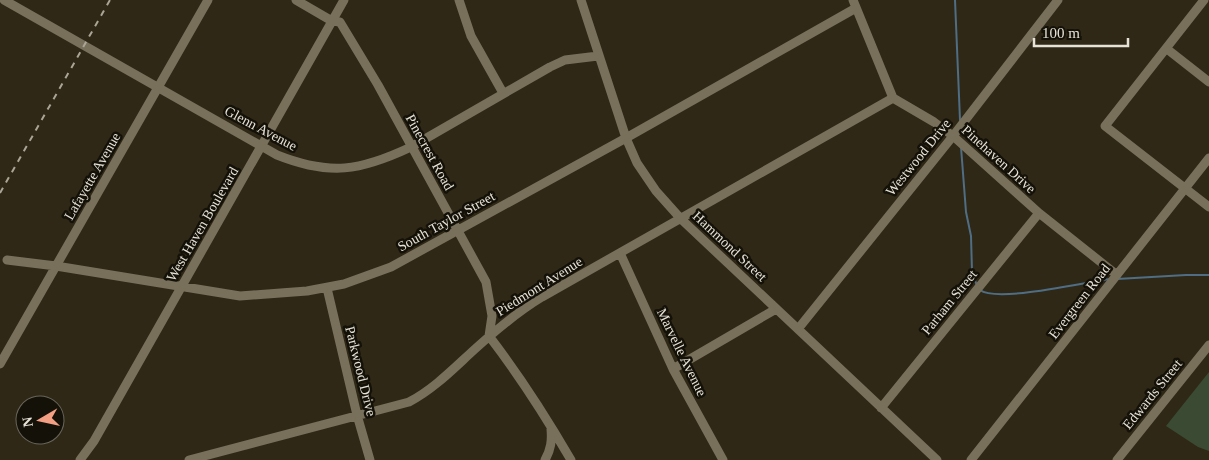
<svg xmlns="http://www.w3.org/2000/svg" width="1209" height="460" font-family="Georgia,serif">
<style>
.green{fill:#3b4a33}
.lines{fill:none;stroke-linecap:round;stroke-linejoin:round}
.stream{stroke:#4f6d83;stroke-width:2}
.minor{stroke:#78705b;stroke-width:9}
.rail{stroke:#aaa597;stroke-width:2;stroke-dasharray:6 6;stroke-linecap:butt}
.labels{text-anchor:middle;stroke-width:5;stroke-linejoin:round;paint-order:stroke}
.street-label{font-size:14px;fill:#e7e2d7;stroke:#141109}
</style>
<rect width="100%" height="100%" fill="#2f2816"/>
<path class="green" d="M1209,372V451L1198,447L1166,426Z"/>
<g class="lines">
<path class="stream" d="M955,0L960,120
M961,147L966,212L971,236L972,271L977,286
M1117,279L1186,275H1209
M980,290C997,303 1085,282 1110,279"/>
<path class="minor" d="M4,0L277,155C330,176 360,171 411,147L550,67L565,60L598,56
M296,0L332,21L340,22L378,85L486,282L492,316L489,336C519,375 546,417 571,460
M459,0L471,36L503,93
M581,0L626,138L637,163L656,191L681,219L937,460
M853,0L893,98L934,122L953,136L1039,213L1117,275
M1204,0L1105,126L1209,207
M1167,49L1209,82
M620,253L673,369L723,460
M7,260L56,266L240,296L307,291L344,284L391,267L626,138L856,8
M327,288L357,415L370,460
M798,329L953,136L1058,0
M0,364L208,0
M673,369L776,309
M881,408L1039,213
M80,460L94,441L344,0
M189,460L409,402C434,389 454,368 475,349C496,330 517,312 542,297L893,98
M545,460C551,449 552,441 551,429
M971,460L1209,158
M1117,460L1209,345"/>
<path class="rail" d="M0,193L110,0"/>
</g>
<g class="labels">
<g class="street-label">
<text transform="translate(261 128) rotate(28)" y="5">Glenn Avenue</text>
<text transform="translate(430 152) rotate(61)" y="5">Pinecrest Road</text>
<text transform="translate(918 157) rotate(-51)" y="5">Westwood Drive</text>
<text transform="translate(999 159) rotate(42)" y="5">Pinehaven Drive</text>
<text transform="translate(92 176) rotate(-60)" y="5">Lafayette Avenue</text>
<text transform="translate(446 221) rotate(-29)" y="5">South Taylor Street</text>
<text transform="translate(202 224) rotate(-60)" y="5">West Haven Boulevard</text>
<text transform="translate(730 246) rotate(43)" y="5">Hammond Street</text>
<text transform="translate(539 286) rotate(-32)" y="5">Piedmont Avenue</text>
<text transform="translate(1079 301) rotate(-52)" y="5">Evergreen Road</text>
<text transform="translate(949 302) rotate(-51)" y="5">Parham Street</text>
<text transform="translate(682 352) rotate(64)" y="5">Marvelle Avenue</text>
<text transform="translate(361 371) rotate(76)" y="5">Parkwood Drive</text>
<text transform="translate(1152 394) rotate(-51)" y="5">Edwards Street</text>
</g>
</g>
<g transform="translate(40 420) rotate(261)"><circle r="24" fill="#141109" stroke="#68655b"/>
<path d="M0-4L9 19L0 12L-9 19Z" fill="#f39f83"/>
<text y="-8" font-size="14" font-weight="bold" text-anchor="middle" fill="#e7e2d7">N</text>
</g>
<path d="M1034 38v8h94v-8" fill="none" stroke="#e7e2d7" stroke-width="2.5"/>
<text x="1042" y="38" font-size="15" fill="#e7e2d7" stroke="#141109" stroke-width="4" paint-order="stroke">100 m</text>
</svg>
